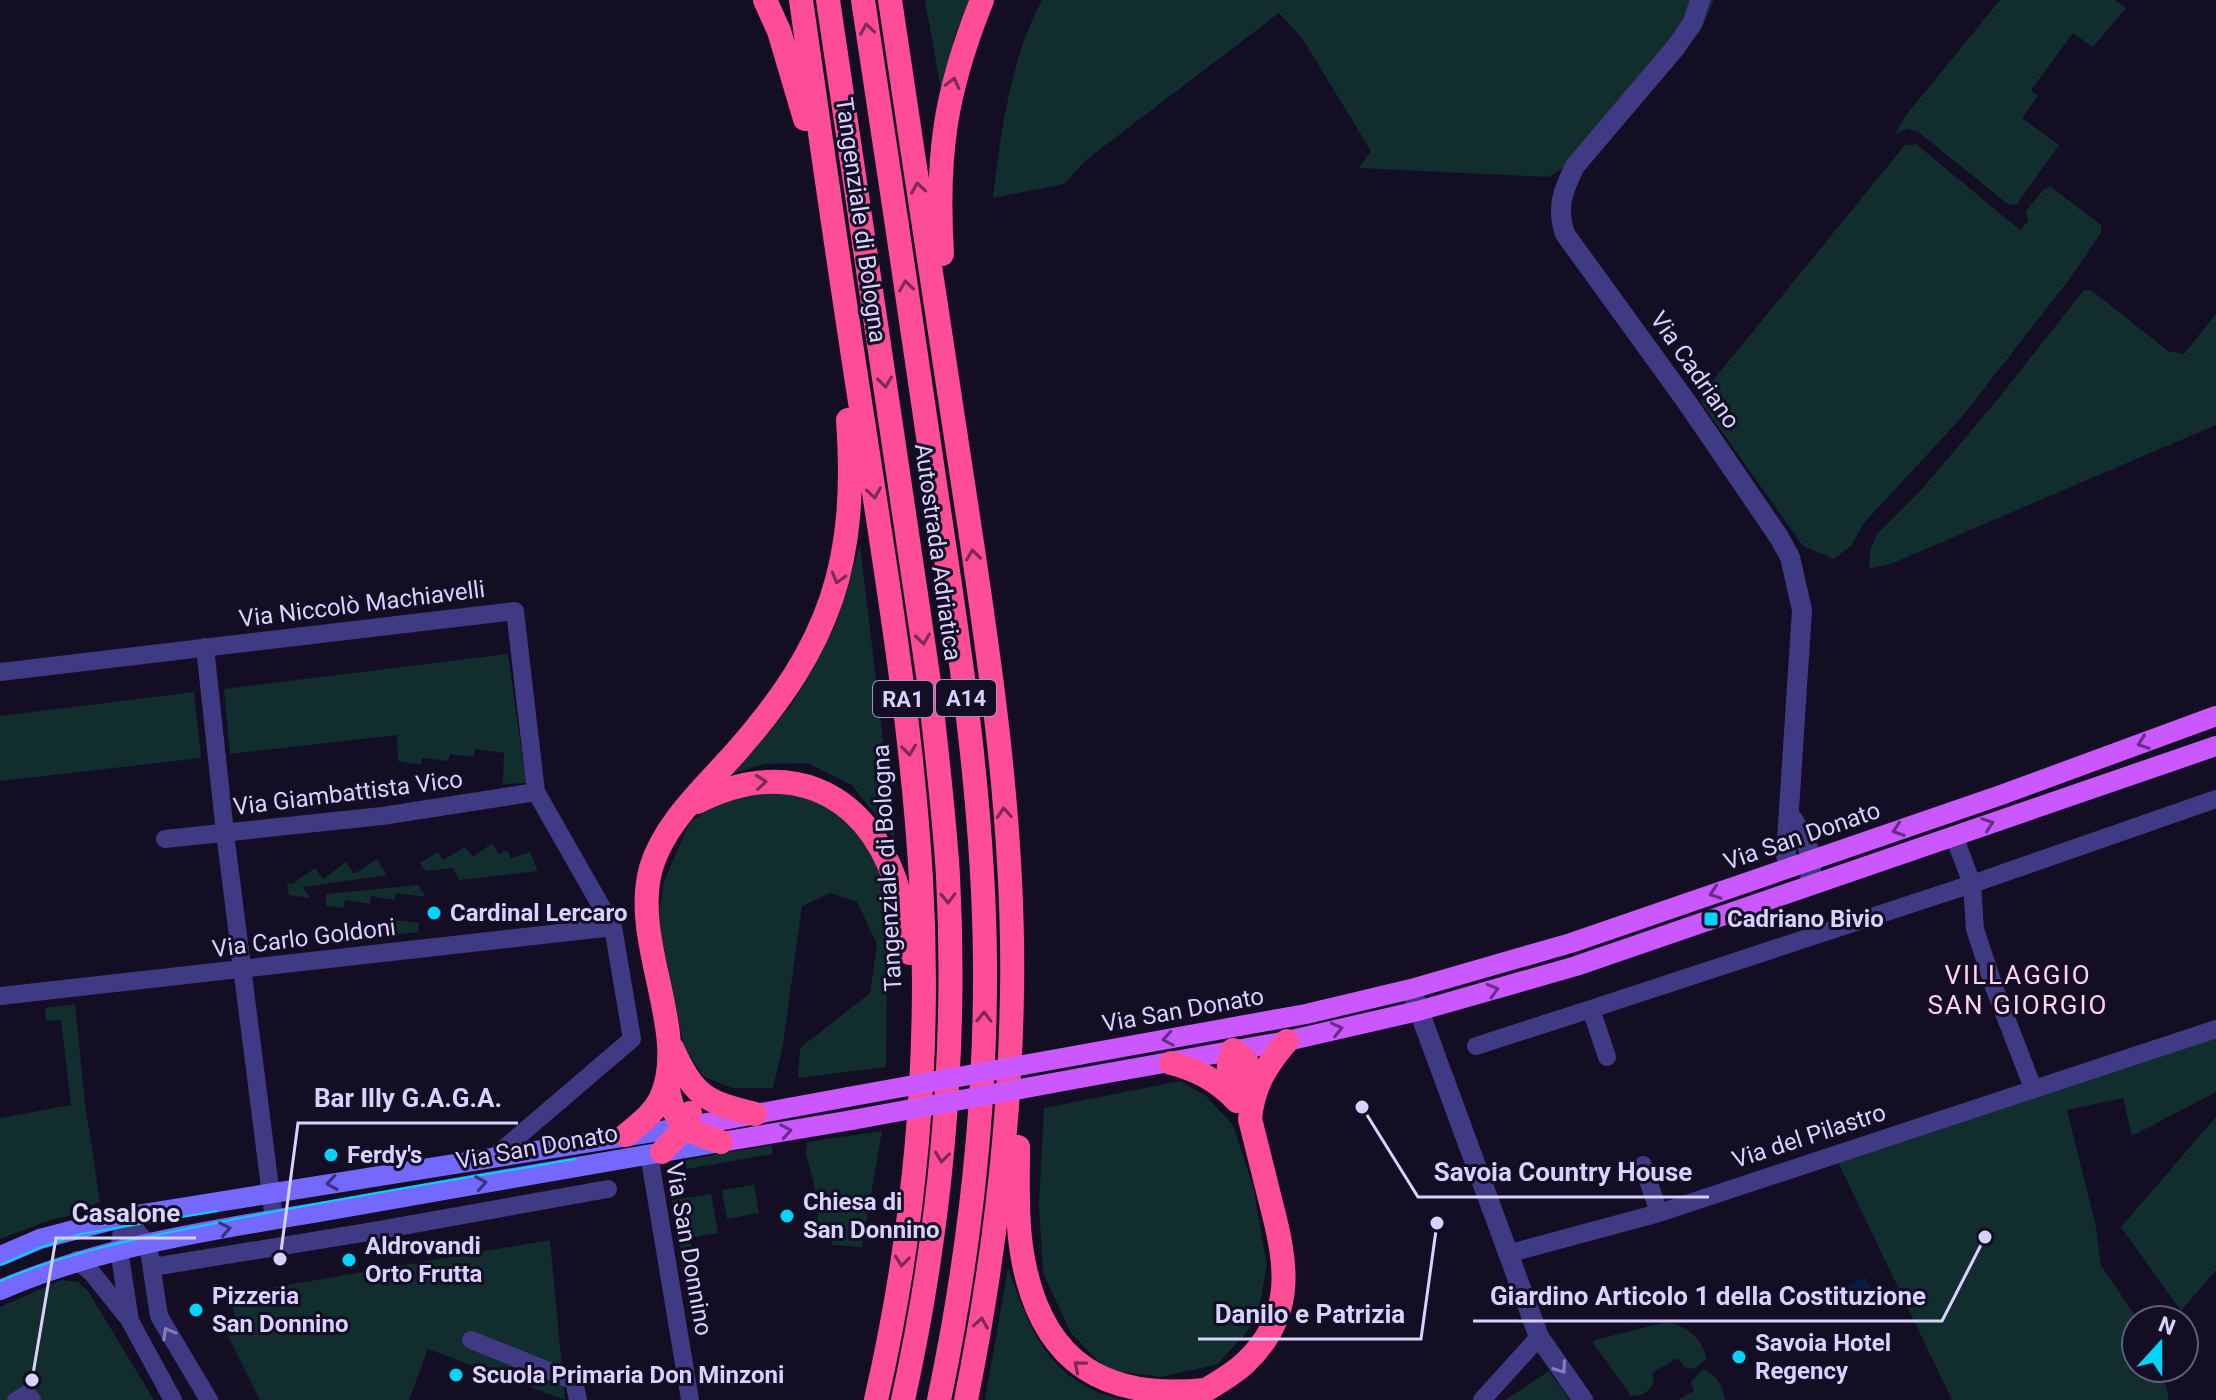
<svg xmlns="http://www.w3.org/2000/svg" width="2216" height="1400" font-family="Roboto,sans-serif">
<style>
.green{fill:#112d2e}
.water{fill:#0a1b42}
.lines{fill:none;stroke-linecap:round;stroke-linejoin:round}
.pedestrian{stroke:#403983;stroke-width:14}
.minor{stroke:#403983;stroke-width:18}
.tertiary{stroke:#403983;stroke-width:20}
.secondary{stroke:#7568ff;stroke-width:20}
.primary{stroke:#cb58ff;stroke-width:20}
.motorway{stroke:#ff4c97;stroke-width:24}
.tram{stroke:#00d4fc;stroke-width:2}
.primary-bridge{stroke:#cb58ff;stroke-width:20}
.oneway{stroke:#7d2a58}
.oneway2{stroke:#662f87}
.oneway3{stroke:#3a327c}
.oneway4{stroke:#857dbb}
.poi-dot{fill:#00d4fc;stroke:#130e24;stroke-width:3}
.labels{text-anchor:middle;stroke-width:6;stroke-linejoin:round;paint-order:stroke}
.shield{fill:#130e24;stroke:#9e96bd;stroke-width:2}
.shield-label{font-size:22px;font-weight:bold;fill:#d9d1ff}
.street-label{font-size:24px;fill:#d9d1ff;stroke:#130e24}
.poi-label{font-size:24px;font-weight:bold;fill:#d9d1ff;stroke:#130e24;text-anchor:start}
.neighbourhood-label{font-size:26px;letter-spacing:2px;fill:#ffd3ec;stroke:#130e24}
.leader{fill:none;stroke:#d9d1ff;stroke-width:3}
.callout-dot{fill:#d9d1ff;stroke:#130e24;stroke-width:3}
.callout-label{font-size:26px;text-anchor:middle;font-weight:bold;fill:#d9d1ff;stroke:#130e24;stroke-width:6;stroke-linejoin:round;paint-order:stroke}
</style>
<rect width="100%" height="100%" fill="#130e24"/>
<path class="green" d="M925,0H970L955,35L941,90Z
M1042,0H1714L1700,32L1582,158L1548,177L1359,168L1371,151L1302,38L1279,13L1086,160L1064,184L993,198C1001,130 1010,61 1042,0Z
M2000,0H2115L2126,8L2093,47L2073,33L2031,90L2038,96L2022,118L2059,145L2017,204L2009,205L1917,131L1906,129L1894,135L1907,114Z
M1916,144L2020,230L2028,221L2026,211L2044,189L2051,187L2101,225V233L2071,277L1961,418L1863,524L1852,545L1834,559L1803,546L1702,404L1701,395L1905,145Z
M2084,290H2091L2168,351L2184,354L2216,314V425L1893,563L1869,569L1870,551L1877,534L1922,489L1998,399Z
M860,545L895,839L852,785L808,763L764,764L731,774L792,704L835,626Z
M508,654L526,783L503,784L504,753L475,749L474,757L450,754L448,761L422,758L421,765L398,761L397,735L230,754L224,689Z
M194,692L201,758L0,781V716Z
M775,787L816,795L857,827L883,876L887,988L886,1067L798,1078L800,1048L870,993L877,944L857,902L831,893L802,906L783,1044L773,1088H732L704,1077L684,1047L658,921L664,881L690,822L728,797Z
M492,843L499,854L507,850L511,858L530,852L538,871L459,880L453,868L426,871L420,863L438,852L443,860L465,847L473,857Z
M377,859L387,875L303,887L310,898L289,895L287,883L292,884L315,868L323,879L346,862L354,874Z
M418,885L426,897L396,893L394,900L371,896L370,904L345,900L344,908L326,906V894Z
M395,920L419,923L418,932L343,941L344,927L368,929L369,924L394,927Z
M75,1004L85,1103L100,1202L90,1206L86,1203L74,1205L76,1215L53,1219L0,1239V1118L71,1105L61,1020L46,1021L45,1008Z
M2216,1031V1092L2132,1136L2123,1098L2067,1110L2095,1222L2101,1265L2138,1320L2136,1368H2162L2169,1400H1952L1837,1160Z
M1180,1081L1206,1096L1233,1125L1253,1186L1267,1265L1257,1320L1218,1364L1162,1377L1107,1370L1071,1333L1043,1273L1039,1204L1044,1108Z
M2216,1117V1270L2181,1311L2121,1227Z
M882,1131L862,1247L832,1245L831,1236L819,1235L814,1184L806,1154L807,1142Z
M771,1145L773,1154L687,1169L685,1160Z
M754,1185L759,1213L727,1219L722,1190Z
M711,1194L718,1233L690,1238L696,1275L685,1276L672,1200Z
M550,1240L565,1400L428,1349L409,1400H260L228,1336L232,1323L238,1327L229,1295Z
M1008,1268C1031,1333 1049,1382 1123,1400H985Z
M61,1280L78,1282L88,1291L154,1400H0V1307Z
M1666,1322C1687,1326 1702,1338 1707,1359L1694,1369L1684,1367L1680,1360L1676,1359L1652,1373L1654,1382C1649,1392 1642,1396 1631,1396L1593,1343L1595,1340Z
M1703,1369C1716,1374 1723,1386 1725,1400H1678L1694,1391L1691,1382Z
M1549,1371L1570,1400H1505Z"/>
<path class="water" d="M1865,1277L1874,1294L1844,1309L1835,1292Z"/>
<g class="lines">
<path class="pedestrian" d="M14,1400L28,1391L34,1400"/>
<path class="minor" d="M205,647L225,833L274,1219
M0,672L515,611L536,792L613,927L632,1039L494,1157
M1954,836L1972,884L1975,929L1994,987L2033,1088
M165,839L382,816L536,792
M0,996L613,927
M1591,1009L1972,884L2216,799
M1476,1046L1591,1009L1607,1057
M649,1154L690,1400
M1643,1165L1659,1213
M124,1217L148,1244L159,1316L209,1400
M124,1217L119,1250L130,1321L173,1400
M1507,1254L1659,1213L2216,1029
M77,1260L92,1273L128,1318
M153,1267L374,1231L608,1189
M471,1340L574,1381L578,1400
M1482,1400L1539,1337"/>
<path class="tertiary" d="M1700,0L1693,22L1676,47L1575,166C1563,190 1556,208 1565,234L1686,401L1779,537L1790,557L1802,610L1786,855L1789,868
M1790,815C1806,840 1816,855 1809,885
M1411,989L1539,1337L1583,1400"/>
<path class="secondary" d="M0,1256L40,1239L124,1217L685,1127
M0,1290C104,1245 219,1229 331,1210C461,1187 590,1164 721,1142"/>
<path class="primary" d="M1079,1055L1306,1014L1411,989L1571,943L2001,795L2216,716
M1080,1078L1287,1041L1418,1011L1576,966L2216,746
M685,1127L848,1097
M721,1142L852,1120"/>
<path class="motorway" d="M765,0L779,31L805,119
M801,0C821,141 841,281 863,421C886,573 912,725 921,879C931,1053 915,1230 876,1400
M828,0L929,682C936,747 944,811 948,876C957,1051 941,1228 903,1400
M863,0C888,161 911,323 935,484C959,643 984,803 985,963C986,1110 969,1257 939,1400
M890,0C914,159 937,318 962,477C988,647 1015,820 1012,992C1010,1129 993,1266 966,1400
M942,254C936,155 945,92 982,0
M697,802C784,758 862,787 895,880C903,903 909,929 910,953
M672,1048C694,1096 705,1102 755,1114
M1171,1063C1198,1070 1218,1081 1237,1101
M667,1082C672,1121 683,1131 721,1142
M1237,1101C1231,1084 1224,1068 1233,1050L1246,1060L1252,1097
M626,1135C639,1124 652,1115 660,1100C692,1034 630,943 651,868C664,823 706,786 736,752C831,644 858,562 848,420
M1018,1147C1018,1185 1016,1226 1024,1264C1044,1363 1105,1400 1205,1390
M662,1152L685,1127L690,1113
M1194,1397C1212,1386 1230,1377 1245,1363C1296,1315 1287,1264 1271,1203C1264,1175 1257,1147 1250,1119C1253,1087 1266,1065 1287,1041"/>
<path class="tram" d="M0,1265L39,1248L81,1234L217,1211
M0,1281C68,1252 139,1238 211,1224C332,1199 454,1180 576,1159"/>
<path class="primary-bridge" d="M848,1097L1079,1055
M852,1120L1080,1078"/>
</g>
<defs><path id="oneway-chevron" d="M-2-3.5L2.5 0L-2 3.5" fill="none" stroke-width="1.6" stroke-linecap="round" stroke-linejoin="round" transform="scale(2)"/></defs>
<g class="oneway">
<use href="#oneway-chevron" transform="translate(867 29) rotate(-99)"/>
<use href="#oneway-chevron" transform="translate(953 83) rotate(-76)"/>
<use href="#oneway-chevron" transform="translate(918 188) rotate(-99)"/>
<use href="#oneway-chevron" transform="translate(906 286) rotate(-98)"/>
<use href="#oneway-chevron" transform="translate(885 382) rotate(82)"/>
<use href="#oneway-chevron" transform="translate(874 493) rotate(81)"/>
<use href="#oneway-chevron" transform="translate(973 555) rotate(-98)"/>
<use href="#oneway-chevron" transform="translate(838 578) rotate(106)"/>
<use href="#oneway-chevron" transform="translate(923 639) rotate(82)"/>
<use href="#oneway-chevron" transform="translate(909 750) rotate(83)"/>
<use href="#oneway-chevron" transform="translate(761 782) rotate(-5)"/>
<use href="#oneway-chevron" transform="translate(1004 813) rotate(-94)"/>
<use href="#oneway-chevron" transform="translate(948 898) rotate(89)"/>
<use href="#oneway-chevron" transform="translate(984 1017) rotate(-89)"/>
<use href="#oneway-chevron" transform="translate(942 1157) rotate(97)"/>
<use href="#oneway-chevron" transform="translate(902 1261) rotate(97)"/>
<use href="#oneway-chevron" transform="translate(981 1323) rotate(-81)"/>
<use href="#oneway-chevron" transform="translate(1079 1366) rotate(-140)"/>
</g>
<g class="oneway2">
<use href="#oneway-chevron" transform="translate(2143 743) rotate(160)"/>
<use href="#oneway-chevron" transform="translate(1988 824) rotate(-19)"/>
<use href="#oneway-chevron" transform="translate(1898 830) rotate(161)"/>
<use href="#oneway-chevron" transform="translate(1715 893) rotate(161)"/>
<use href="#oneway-chevron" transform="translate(1493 990) rotate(-16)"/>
<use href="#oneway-chevron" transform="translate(1337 1029) rotate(-13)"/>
<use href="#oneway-chevron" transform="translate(1168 1039) rotate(170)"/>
<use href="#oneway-chevron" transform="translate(786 1131) rotate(-10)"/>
</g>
<g class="oneway3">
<use href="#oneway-chevron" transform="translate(332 1183) rotate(171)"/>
<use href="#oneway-chevron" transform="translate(481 1183) rotate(-10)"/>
<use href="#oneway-chevron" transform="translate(225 1229) rotate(-11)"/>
</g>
<g class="oneway4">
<use href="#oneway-chevron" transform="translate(168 1333) rotate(-119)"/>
<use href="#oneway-chevron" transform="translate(1561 1368) rotate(55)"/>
</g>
<g class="poi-dot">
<circle cx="434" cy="913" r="8"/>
<rect x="1703" y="911" width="16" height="16" rx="4"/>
<circle cx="331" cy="1155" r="8"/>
<circle cx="787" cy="1216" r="8"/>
<circle cx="349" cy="1260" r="8"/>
<circle cx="196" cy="1310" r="8"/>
<circle cx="1739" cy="1357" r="8"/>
<circle cx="456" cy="1375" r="8"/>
</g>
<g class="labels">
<g class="shield">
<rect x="936" y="680" width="60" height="36" rx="6"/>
<rect x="873" y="681" width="60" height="36" rx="6"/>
</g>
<g class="shield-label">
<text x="966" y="706">A14</text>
<text x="903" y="707">RA1</text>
</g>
<g class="street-label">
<text transform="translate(861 220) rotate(82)" y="8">Tangenziale di Bologna</text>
<text transform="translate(1695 370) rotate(55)" y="8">Via Cadriano</text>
<text transform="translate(938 552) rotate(82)" y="8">Autostrada Adriatica</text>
<text transform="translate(362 604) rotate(-7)" y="8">Via Niccolò Machiavelli</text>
<text transform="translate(348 793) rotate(-7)" y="8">Via Giambattista Vico</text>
<text transform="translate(1802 836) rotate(-19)" y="8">Via San Donato</text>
<text transform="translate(887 868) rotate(-93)" y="8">Tangenziale di Bologna</text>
<text transform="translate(304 938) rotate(-7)" y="8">Via Carlo Goldoni</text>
<text transform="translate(1183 1010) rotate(-10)" y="8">Via San Donato</text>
<text transform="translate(1809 1136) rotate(-18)" y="8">Via del Pilastro</text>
<text transform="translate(537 1147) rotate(-10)" y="8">Via San Donato</text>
<text transform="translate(689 1249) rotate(80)" y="8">Via San Donnino</text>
</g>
<g class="poi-label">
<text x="450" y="921">Cardinal Lercaro</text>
<text x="1727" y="927">Cadriano Bivio</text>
<text x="347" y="1163">Ferdy's</text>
<text x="803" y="1210">Chiesa di<tspan x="803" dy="28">San Donnino</tspan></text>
<text x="365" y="1254">Aldrovandi<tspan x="365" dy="28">Orto Frutta</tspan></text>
<text x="212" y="1304">Pizzeria<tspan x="212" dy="28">San Donnino</tspan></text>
<text x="1755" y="1351">Savoia Hotel<tspan x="1755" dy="28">Regency</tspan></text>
<text x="472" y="1383">Scuola Primaria Don Minzoni</text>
</g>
<g class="neighbourhood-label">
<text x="2018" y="984">VILLAGGIO<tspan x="2018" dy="30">SAN GIORGIO</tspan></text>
</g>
</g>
<path class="leader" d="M280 1259L298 1123H518M1362 1107L1418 1197H1709M32 1380L56 1238H196M1985 1237L1942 1321H1473M1437 1223L1421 1339H1198"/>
<g class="callout-dot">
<circle cx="280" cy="1259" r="8"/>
<circle cx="1362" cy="1107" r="8"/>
<circle cx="32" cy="1380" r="8"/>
<circle cx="1985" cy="1237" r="8"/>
<circle cx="1437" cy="1223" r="8"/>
</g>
<g class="callout-label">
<text x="408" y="1107">Bar Illy G.A.G.A.</text>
<text x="1563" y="1181">Savoia Country House</text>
<text x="126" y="1222">Casalone</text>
<text x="1708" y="1305">Giardino Articolo 1 della Costituzione</text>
<text x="1310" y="1323">Danilo e Patrizia</text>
</g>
<g transform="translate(2160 1344) rotate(21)"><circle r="38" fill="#130e24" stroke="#625c7c" stroke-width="2"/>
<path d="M0-6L14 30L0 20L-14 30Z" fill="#00d4fc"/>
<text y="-12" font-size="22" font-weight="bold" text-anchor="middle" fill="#d9d1ff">N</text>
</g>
</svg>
